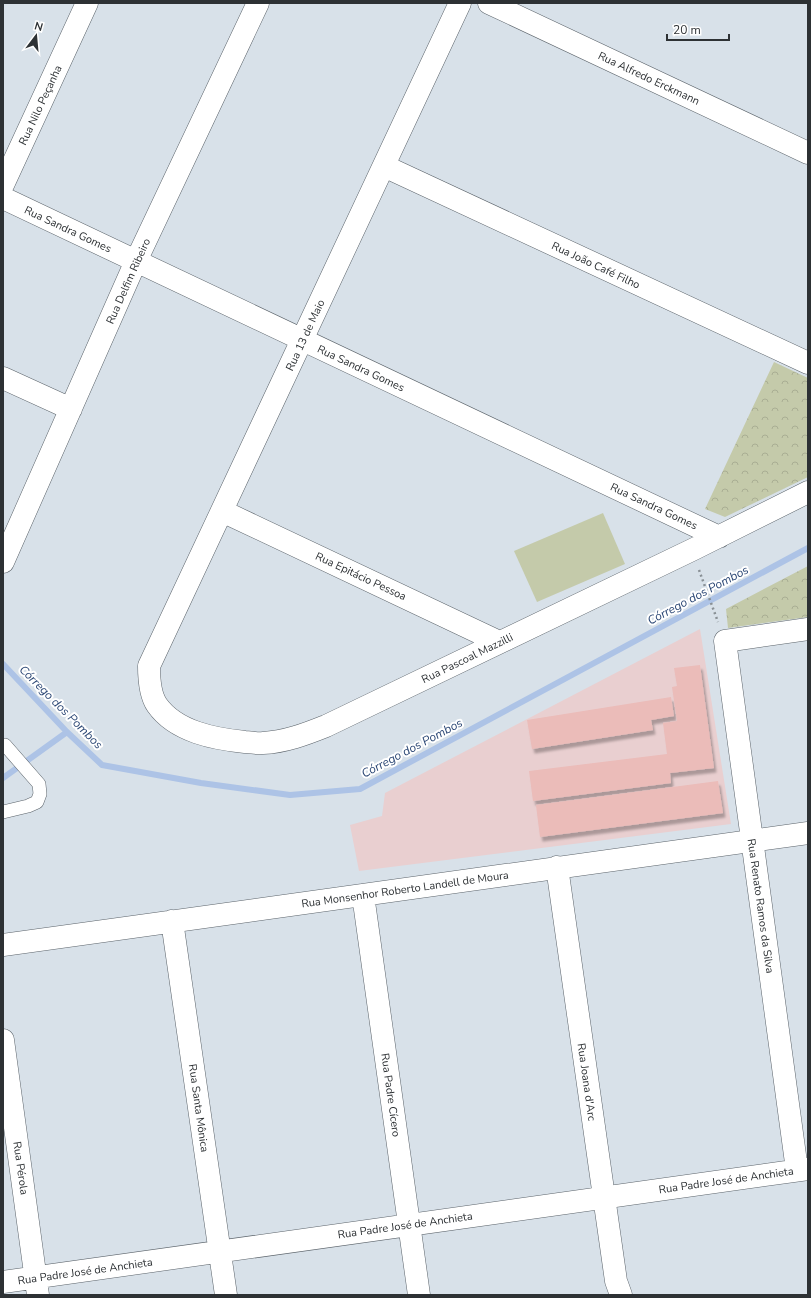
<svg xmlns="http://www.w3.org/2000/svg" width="811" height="1298" font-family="'Nunito Sans',sans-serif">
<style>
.education{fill:#e9cfd0}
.park{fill:url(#park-crowns)}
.pitch{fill:#c4caaa}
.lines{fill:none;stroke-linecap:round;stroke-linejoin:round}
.stream{stroke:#adc3e6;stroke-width:6}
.building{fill:#ebbcb9;filter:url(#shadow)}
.service-casing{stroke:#5b636a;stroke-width:14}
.minor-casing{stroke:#5b636a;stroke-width:23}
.path{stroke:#899095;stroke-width:2.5;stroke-dasharray:2 3;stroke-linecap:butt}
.service{stroke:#fff;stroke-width:13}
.minor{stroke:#fff;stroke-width:22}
.labels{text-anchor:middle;stroke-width:4;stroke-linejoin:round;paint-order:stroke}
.street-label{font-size:11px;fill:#2d3134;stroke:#fff}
.water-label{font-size:12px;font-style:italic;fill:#294573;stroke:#fff}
</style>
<defs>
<pattern id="park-crowns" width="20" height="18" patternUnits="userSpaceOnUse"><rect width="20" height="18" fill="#c4caaa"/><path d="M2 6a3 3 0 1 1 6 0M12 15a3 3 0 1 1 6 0" fill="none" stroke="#a9ae93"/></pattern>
<filter id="shadow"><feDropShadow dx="2.5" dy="4.5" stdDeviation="1" flood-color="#0004"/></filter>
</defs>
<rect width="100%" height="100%" fill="#d8e1e9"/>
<path class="education" d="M700,629L731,824L359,871L350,825L382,816L385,793Z"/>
<path class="park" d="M774,362L808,378V477L725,517L705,509Z
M808,566V617L728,628L726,609Z"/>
<path class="pitch" d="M603,513L625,564L537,602L514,551Z"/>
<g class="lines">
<path class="stream" d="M3,664L67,732L102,765L201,783L290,795L360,789L808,548
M3,778L67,732"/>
</g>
<path class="building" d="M700,665L714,768L670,773L671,783L533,801L529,771L667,754L663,723L677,721L672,687L677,686L674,668Z
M671,697L674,716L651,720L653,730L532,749L527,720Z
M718,781L723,813L540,837L536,805Z"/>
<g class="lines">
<g class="service-casing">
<path id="service" d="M3,812L28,806L37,802L40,794L39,784L5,745"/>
</g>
<g class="minor-casing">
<path id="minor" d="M460,3L149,666C149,678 150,695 157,705C176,732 215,739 245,742C251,742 258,744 263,743C285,742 306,734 326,726L694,549L808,492
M489,3L808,153
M384,166L808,363
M3,185L87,3
M3,198L719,537
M3,378L71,409
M222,511L499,642
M3,562L136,261L258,3
M557,867L616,1281L621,1295
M363,895L419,1295
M172,921L226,1295
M3,945L808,833
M3,1040L38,1295
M797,1170L725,641L808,629
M3,1282L808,1169"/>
</g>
<path class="path" d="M699,570L718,622"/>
<use href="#service" class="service"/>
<use href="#minor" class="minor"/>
</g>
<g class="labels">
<g class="street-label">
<text transform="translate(649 78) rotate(25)" y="4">Rua Alfredo Erckmann</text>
<text transform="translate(40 105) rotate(-65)" y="4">Rua Nilo Peçanha</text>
<text transform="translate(68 229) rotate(25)" y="4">Rua Sandra Gomes</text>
<text transform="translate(596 265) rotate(25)" y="4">Rua João Café Filho</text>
<text transform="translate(128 281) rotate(-66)" y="4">Rua Delfim Ribeiro</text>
<text transform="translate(305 335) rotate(-65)" y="4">Rua 13 de Maio</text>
<text transform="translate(361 368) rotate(25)" y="4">Rua Sandra Gomes</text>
<text transform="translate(654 506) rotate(25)" y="4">Rua Sandra Gomes</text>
<text transform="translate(361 576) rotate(25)" y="4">Rua Epitácio Pessoa</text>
<text transform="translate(467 658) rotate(-26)" y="4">Rua Pascoal Mazzilli</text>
<text transform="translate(405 889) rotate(-8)" y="4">Rua Monsenhor Roberto Landell de Moura</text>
<text transform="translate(761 906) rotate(82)" y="4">Rua Renato Ramos da Silva</text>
<text transform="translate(587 1082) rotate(82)" y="4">Rua Joana d'Arc</text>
<text transform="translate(391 1095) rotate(82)" y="4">Rua Padre Cícero</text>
<text transform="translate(199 1108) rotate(82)" y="4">Rua Santa Mônica</text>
<text transform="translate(21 1168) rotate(82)" y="4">Rua Pérola</text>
<text transform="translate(726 1180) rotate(-8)" y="4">Rua Padre José de Anchieta</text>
<text transform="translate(405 1225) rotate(-8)" y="4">Rua Padre José de Anchieta</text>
<text transform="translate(85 1271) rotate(-8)" y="4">Rua Padre José de Anchieta</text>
</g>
<g class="water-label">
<text transform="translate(698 595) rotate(-28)" y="4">Córrego dos Pombos</text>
<text transform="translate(61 707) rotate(45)" y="4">Córrego dos Pombos</text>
<text transform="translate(412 748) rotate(-28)" y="4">Córrego dos Pombos</text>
</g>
</g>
<rect width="811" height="1298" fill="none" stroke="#2d3134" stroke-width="8"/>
<g transform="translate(36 36) rotate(16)" stroke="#ffffff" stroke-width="3" paint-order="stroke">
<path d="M0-3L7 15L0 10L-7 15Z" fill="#2d3134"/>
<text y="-6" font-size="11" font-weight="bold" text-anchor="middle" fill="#2d3134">N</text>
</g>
<path d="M667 34v6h62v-6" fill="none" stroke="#2d3134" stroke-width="2"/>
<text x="673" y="34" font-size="12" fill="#2d3134" stroke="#ffffff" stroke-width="3" paint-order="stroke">20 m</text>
</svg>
